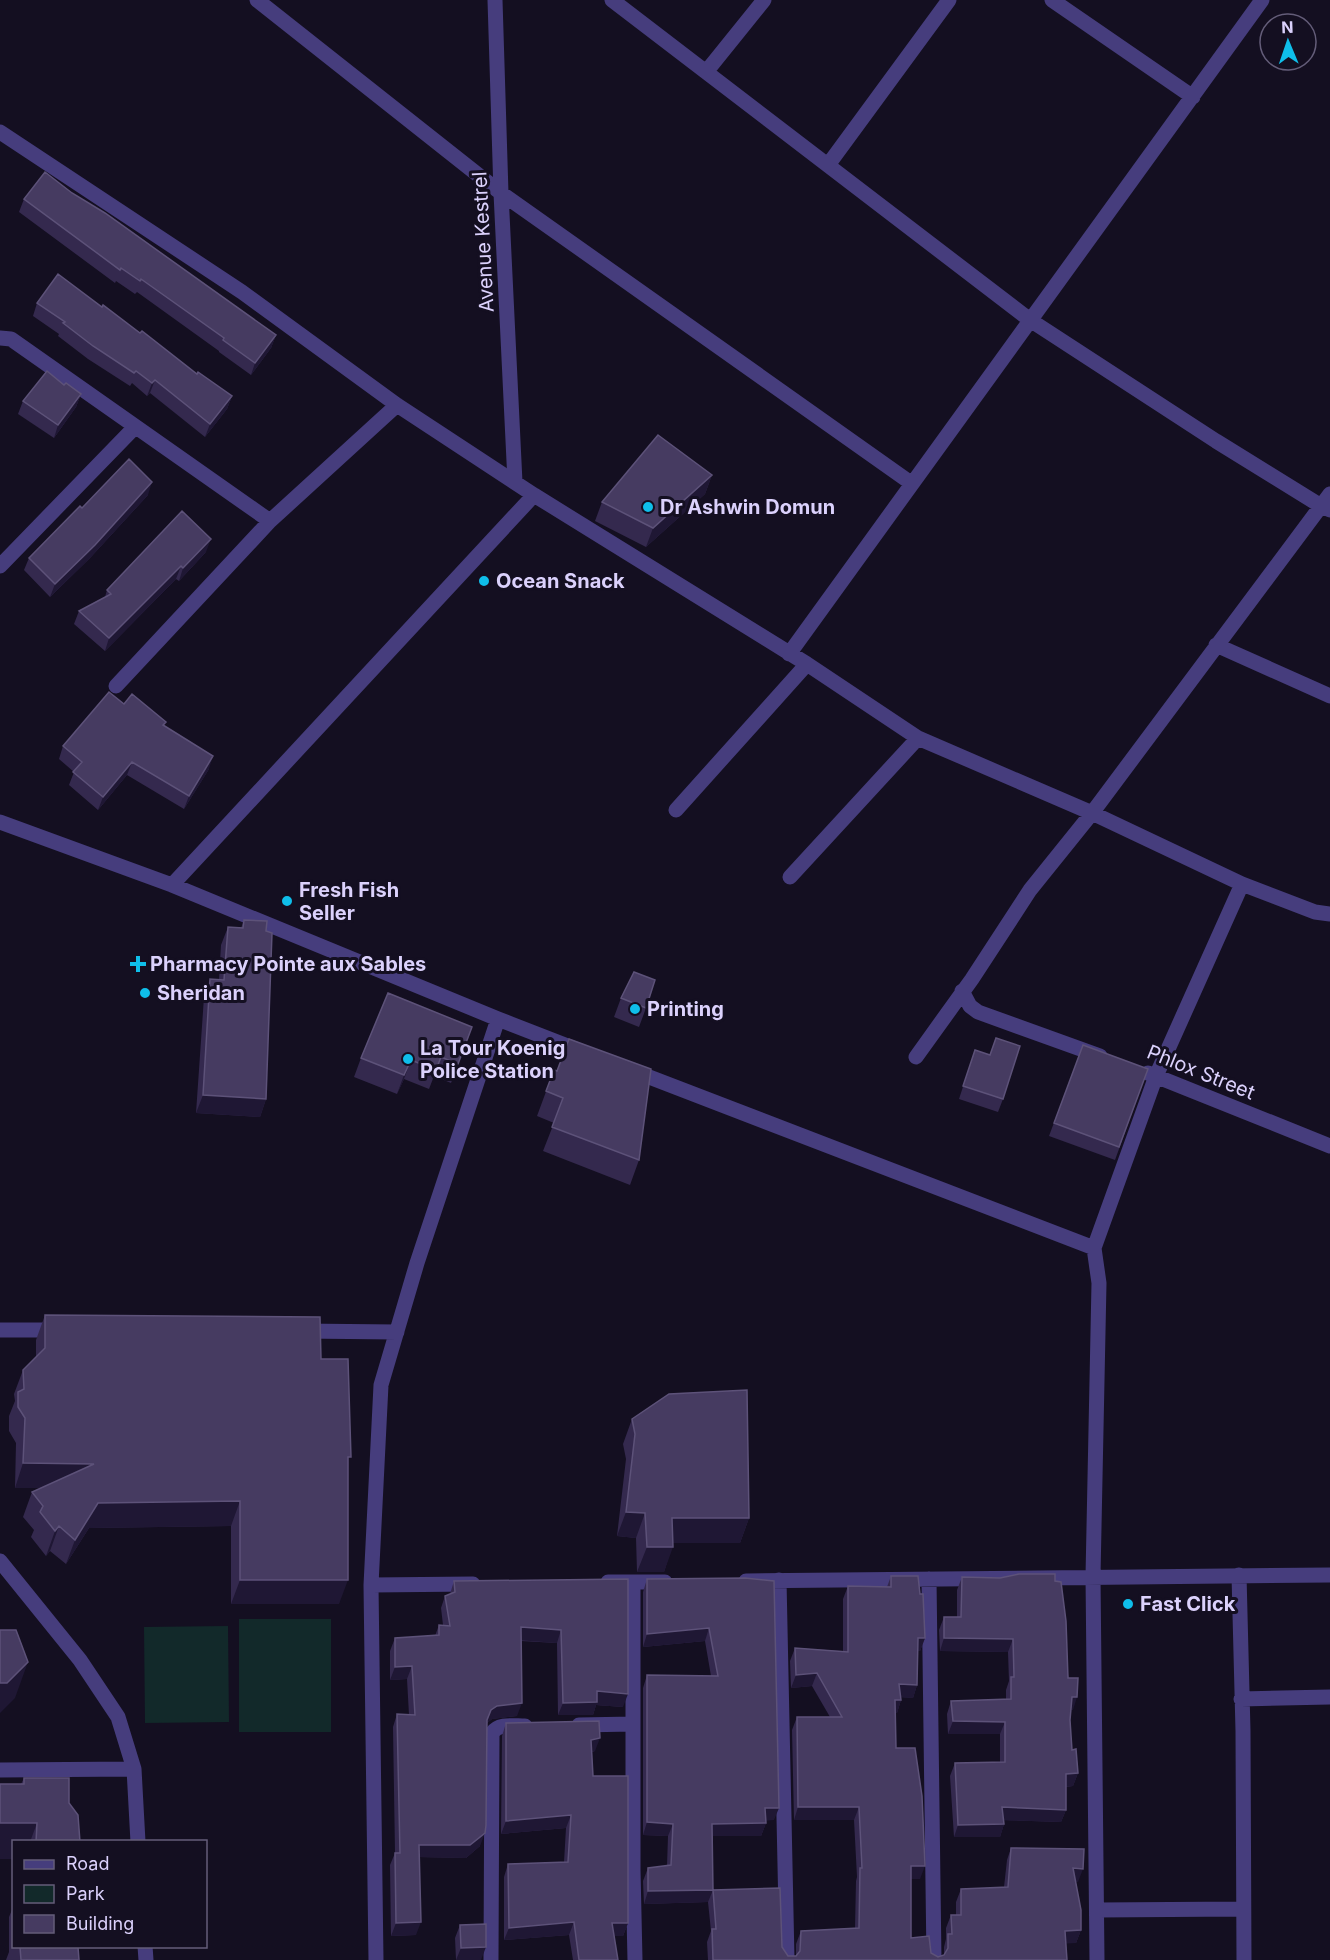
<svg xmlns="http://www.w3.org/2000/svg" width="1330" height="1960" font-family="Inter,sans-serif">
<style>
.green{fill:#12292a}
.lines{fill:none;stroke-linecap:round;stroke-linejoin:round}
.minor{stroke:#463d7d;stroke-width:15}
.wall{fill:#34294e}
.shaded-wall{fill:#1f1734}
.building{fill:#463b61;stroke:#5d5279;stroke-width:1.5}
.poi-dot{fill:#0fbeea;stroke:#140f21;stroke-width:2}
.labels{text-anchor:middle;stroke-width:6;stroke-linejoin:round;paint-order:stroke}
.street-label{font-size:20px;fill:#dbd1fc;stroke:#140f21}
.poi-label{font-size:20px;font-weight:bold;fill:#dbd1fc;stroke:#140f21;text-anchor:start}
</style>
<rect width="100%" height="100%" fill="#140f21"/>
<path class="green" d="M239,1619H331V1732H239Z
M228,1626L229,1722L145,1723L144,1627Z"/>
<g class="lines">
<path class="minor" d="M257,0L501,193L911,483
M495,0L501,193L515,482
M612,0L1030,320L1216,441L1321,506L1330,510
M1052,0L1193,97
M706,72L764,0
M0,132L242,292L397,405L534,495L807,664L918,738L1092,813L1242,884L1315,912L1330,914
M828,165L949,0
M0,338L11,339L270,521L397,405
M0,566L135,427
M1216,645L1330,696
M789,654L1262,0
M116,686L270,521
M676,810L807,664
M0,822L172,885L498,1019L583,1052
M790,877L918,738
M172,885L534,495
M962,991L970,1006L978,1012L1100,1056
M916,1057L972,979L1030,890L1092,813L1330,494
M631,1070L1094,1248
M1148,1073L1330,1146
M0,1330H60
M300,1331L397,1332
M0,1561L80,1660L118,1717L134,1769L138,1842
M1239,1575L1243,1731L1244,1960
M929,1579L934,1960
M779,1580L787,1960
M746,1581L1330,1575
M608,1582H665
M633,1582V1870L635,1960
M371,1585L473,1584
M1241,1699L1330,1697
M579,1725L633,1724
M0,1770L134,1769
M1097,1910L1243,1909
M145,1946L146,1960
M376,1960L371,1585L381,1385L417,1263L498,1019
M491,1960L492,1733C499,1723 513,1726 525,1726
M1097,1960L1093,1576L1099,1283L1094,1248L1156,1076L1242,884"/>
</g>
<path class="wall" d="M72,193L276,335L271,348L251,375L219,352V351L137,292L135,294L116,281L115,283L19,212L24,199Z
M37,303L102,307L197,374L232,396L227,409L205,437L150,393L147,396L132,383L130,386L88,359L58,336L59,334L33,316Z
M81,394L76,407L54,438L18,414L23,401Z
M712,475L705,494L646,547L595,521L602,502Z
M148,495L90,558L50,597L24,570L29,558L82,508Z
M206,552L179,581L176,579L105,651L74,624L79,611L105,597L107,590Z
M124,704L166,722L164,726L209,769L184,809L127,775L98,810L69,785L74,772L59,759L63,746Z
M244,920L266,931V1099L260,1117L196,1113L204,997L210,979H219L221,945L228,927L241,928Z
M621,998L646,1008L639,1027L614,1017Z
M472,1027L451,1083L434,1076L429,1089L404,1079L397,1094L354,1077L361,1058Z
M1083,1045L1148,1069L1115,1160L1049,1136Z
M975,1050L1003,1099L998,1112L959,1099Z
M554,1070L639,1160L630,1185L543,1151L554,1123L537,1116Z
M45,1315L321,1359L348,1464L339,1604H231V1526L89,1528L66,1564L50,1551L46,1556L31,1537L34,1530L23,1517L32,1492L41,1488H15L16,1443L9,1431V1416L15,1401L14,1394L23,1370L36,1357V1340Z
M632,1419L749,1518L740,1543H673L664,1572H637L636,1538L617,1536L626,1459L623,1444Z
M891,1576L925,1638L920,1651H918L917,1685L913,1698L901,1697V1700L897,1713H895L896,1748L920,1879H911V1938L931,1953L938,1957L944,1955V1947L946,1939V1928L951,1915H956V1902L961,1889L1004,1887L1007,1860L1011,1848L1078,1882L1075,1881L1081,1930L1076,1943H1066L1067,1960H708L707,1942L711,1931L708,1902L644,1904L643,1881L648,1868L667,1866L668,1836L643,1835V1688L647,1675L711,1676L705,1641L643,1647V1592L647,1579L745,1578L774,1820H766V1823L761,1836H713V1890L782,1947L788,1956H796V1944L801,1931L855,1928L856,1881L857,1877L854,1820H794L792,1730L797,1717H830L812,1686L791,1688L790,1661L795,1648L843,1651V1599L848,1586L887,1587Z
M962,1577L1055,1581L1073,1710H1071L1070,1720L1072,1750L1078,1773L1073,1786L1066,1787V1810L1061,1822L1004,1820V1824L1000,1837H954L950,1776L955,1763L1000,1762V1734H948L947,1714L951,1701L1006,1699V1690L1009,1681L1008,1652L940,1651L939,1630L944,1617H957V1590Z
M628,1579L623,1707L596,1705L593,1715H558L557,1643L521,1641L517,1716L492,1719L487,1723L480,1846L466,1858L419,1857L416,1935L391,1936L390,1865L395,1853L393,1727L397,1714L409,1715L407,1679L390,1680V1651L395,1638L435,1636L439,1625H443L441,1608L445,1596L450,1594L454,1581Z
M506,1723L595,1751L592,1752L593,1776L628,1923L623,1936H614L618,1960H573L569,1935L504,1940V1877L508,1864L564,1862L566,1828L501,1834L502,1736Z
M24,1778L69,1803L80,1842H14L21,1784Z
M14,1905V1947H78L79,1960H6L9,1952V1917Z
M460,1925L481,1960H456L455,1938Z"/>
<path class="shaded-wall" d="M276,335L271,348L251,375L255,363Z
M155,380L150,393L147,396L152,383Z
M81,394L76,407L54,438L58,425Z
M232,396L227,409L205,437L210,424Z
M712,475L705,494L646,547L653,528Z
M152,482L148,495L90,558L50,597L55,584Z
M211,539L206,552L179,581L183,568Z
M181,566L176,579L105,651L109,638Z
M213,756L209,769L184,809L189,796Z
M132,762L127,775L98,810L103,797Z
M411,1060L404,1079L397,1094L404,1075Z
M203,1095L266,1099L260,1117L196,1113Z
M23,1463L94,1464L85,1488H15Z
M240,1501L231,1526L89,1528L66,1564L75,1540L98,1503Z
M626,1512L645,1513L636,1538L617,1536Z
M672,1518H749L740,1543H663Z
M59,1526L50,1551L46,1556L55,1531Z
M647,1547H673L664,1572H637Z
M240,1580H348L339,1604H231Z
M521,1627L561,1630L557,1643L517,1640Z
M709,1628L705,1641L643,1647L647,1634Z
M918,1638H925L920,1651H913Z
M944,1638L1013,1639L1008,1652L940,1651Z
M28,1662L15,1698L0,1713V1683Z
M412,1666L407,1679L390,1680L395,1667Z
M817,1673L812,1686L791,1688L796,1675Z
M899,1684L917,1685L913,1698L895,1697Z
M597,1691L628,1694L623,1707L596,1705L593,1715H558L563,1703Z
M1072,1697H1077L1073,1710H1067Z
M895,1700H901L897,1713L890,1712Z
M522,1703L517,1716L492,1719L487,1723V1720L491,1710L497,1706Z
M953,1721L1005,1722L1000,1734H948Z
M600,1738L595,1751L587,1753L591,1740Z
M1078,1773L1073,1786L1062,1787L1066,1774Z
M798,1807H859L854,1820H794Z
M1002,1807L1066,1810L1061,1822L997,1820Z
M765,1808H779L774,1820L761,1821Z
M571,1815L566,1828L501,1834L506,1821Z
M647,1822L673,1824L668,1836L643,1835Z
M0,1823H37L30,1842H14V1859H0Z
M766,1823L761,1836H708L712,1824Z
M1004,1824L1000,1837H954L958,1825Z
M485,1833L480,1846L466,1858L414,1857L419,1845Z
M911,1866H925L920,1879H906Z
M1073,1868L1083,1869L1078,1882L1068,1881Z
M713,1890L708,1902L644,1904L648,1891Z
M421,1922L416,1935L391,1936L396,1923Z
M574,1922L569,1935L504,1940L509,1928Z
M612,1923H628L623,1936H607Z
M1081,1930L1076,1943L1060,1944L1065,1931Z
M486,1947L481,1960H456L461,1948Z"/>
<path class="building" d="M45,172L72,193L105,213L276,335L255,363L223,340L224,338L141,279L140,281L121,268L120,270L24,199Z
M58,274L102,307L103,305L140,333L142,331L197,374L198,372L232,396L210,424L155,380L152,383L136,371L134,373L93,346L63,323L65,322L37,303Z
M47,371L64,385L66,383L81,394L58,425L23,401Z
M658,435L712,475L653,528L602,502Z
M129,459L152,482L95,545L55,584L29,558L80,506L82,508Z
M182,511L211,539L183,568L181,566L109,638L79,611L111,594L107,590Z
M109,692L124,704L132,694L166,722L163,725L213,756L189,796L132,762L103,797L73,772L82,762L63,746Z
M244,920L267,921L266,931L272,933L266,1099L203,1095L210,979L224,980L228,927L243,928Z
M634,972L655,980L646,1008L621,998Z
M388,993L472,1027L458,1064L441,1057L436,1070L411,1060L404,1075L361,1058Z
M996,1038L1020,1046L1003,1099L963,1086L975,1050L990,1055Z
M569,1039L651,1069L639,1160L552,1127L563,1098L546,1091L554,1070L557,1071Z
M1083,1045L1148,1069L1119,1147L1054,1123Z
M45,1315L320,1317L321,1359H348L351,1457H348V1580H240V1501L98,1503L75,1540L59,1526L55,1531L40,1512L43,1506L32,1492L94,1464L23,1463L25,1418L18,1407V1392L24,1389L23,1370L45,1348Z
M747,1390L749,1518H672L673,1547H647L645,1513L626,1512L635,1434L632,1419L669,1394Z
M1019,1574H1055V1581L1061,1582L1066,1621L1068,1678H1078L1077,1697H1072L1070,1720L1072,1750L1076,1749L1078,1773L1066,1774V1810L1002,1807L1004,1824L958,1825L955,1763L1005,1762V1722L953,1721L951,1701L1011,1699V1677H1014L1013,1639L944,1638V1617H961L962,1577L1000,1578Z
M891,1576H918L920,1594H923L925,1638H918L917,1685L899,1684L901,1700H895L896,1748H915L922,1796L925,1866H911V1938L929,1936L931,1953L938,1957L944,1955L948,1948V1934H952L951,1915H961V1889L1008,1887L1011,1848L1084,1849L1083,1869L1073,1868L1081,1910V1930L1065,1931L1067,1960H713L712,1929H716L713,1890L780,1888L782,1947L788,1956H796L800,1951L801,1931L859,1928L860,1868H862L859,1807H798L797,1717H842L817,1673L796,1675L795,1648L848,1652V1586L891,1587Z
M745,1578L774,1581L779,1808H765L766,1823L712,1824L713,1890L648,1891V1868L671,1865L673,1824L647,1822V1675L718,1676L709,1628L647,1634V1579Z
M628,1579V1694L597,1691V1702L563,1703L561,1630L521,1627L522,1703L497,1706L491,1710L487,1720L486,1825L485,1833L470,1845H419L421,1922L396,1923L395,1853H400L397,1714L415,1715L412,1666L395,1667V1638L439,1635V1625L450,1626L445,1596L455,1592L454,1581Z
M0,1630H16L28,1662L7,1683H0Z
M599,1721L600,1738L591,1740L593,1776H628V1923H612L618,1960H579L574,1922L509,1928L508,1864L568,1862L571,1815L506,1821V1723Z
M24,1778H69V1803L78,1815L80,1842H36L37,1823H0V1784H24Z
M486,1924V1947L461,1948L460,1925Z
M20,1947H78L79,1960H21Z"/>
<g class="poi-dot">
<circle cx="648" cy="507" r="6"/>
<circle cx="484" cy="581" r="6"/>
<circle cx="287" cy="901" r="6"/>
<path d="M135 955h6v6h6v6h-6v6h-6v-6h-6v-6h6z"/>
<circle cx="145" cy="993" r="6"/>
<circle cx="635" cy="1009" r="6"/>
<circle cx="408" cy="1059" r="6"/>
<circle cx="1128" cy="1604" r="6"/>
</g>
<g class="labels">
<g class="street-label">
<text transform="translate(483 242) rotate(-93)" y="7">Avenue Kestrel</text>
<text transform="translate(1201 1072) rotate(22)" y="7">Phlox Street</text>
</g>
<g class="poi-label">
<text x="660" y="514">Dr Ashwin Domun</text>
<text x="496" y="588">Ocean Snack</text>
<text x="299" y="897">Fresh Fish<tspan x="299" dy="23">Seller</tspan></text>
<text x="150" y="971">Pharmacy Pointe aux Sables</text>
<text x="157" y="1000">Sheridan</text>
<text x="647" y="1016">Printing</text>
<text x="420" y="1055">La Tour Koenig<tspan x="420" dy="23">Police Station</tspan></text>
<text x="1140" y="1611">Fast Click</text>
</g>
</g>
<rect x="12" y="1840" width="195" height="108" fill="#140f21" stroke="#645d79" stroke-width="1.5"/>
<rect x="24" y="1860" width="30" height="9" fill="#463d7d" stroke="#645d79" stroke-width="1.5"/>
<text x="66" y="1870" font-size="18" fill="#dbd1fc">Road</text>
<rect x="24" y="1885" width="30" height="18" fill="#12292a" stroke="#645d79" stroke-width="1.5"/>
<text x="66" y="1900" font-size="18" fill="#dbd1fc">Park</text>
<rect x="24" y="1915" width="30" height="18" fill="#463b61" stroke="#645d79" stroke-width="1.5"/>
<text x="66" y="1930" font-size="18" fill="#dbd1fc">Building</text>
<g transform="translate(1288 42) rotate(358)"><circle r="28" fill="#140f21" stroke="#645d79" stroke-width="1.5"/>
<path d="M0-4.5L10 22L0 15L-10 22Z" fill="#0fbeea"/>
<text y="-9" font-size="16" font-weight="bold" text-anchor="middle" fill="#dbd1fc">N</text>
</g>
</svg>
